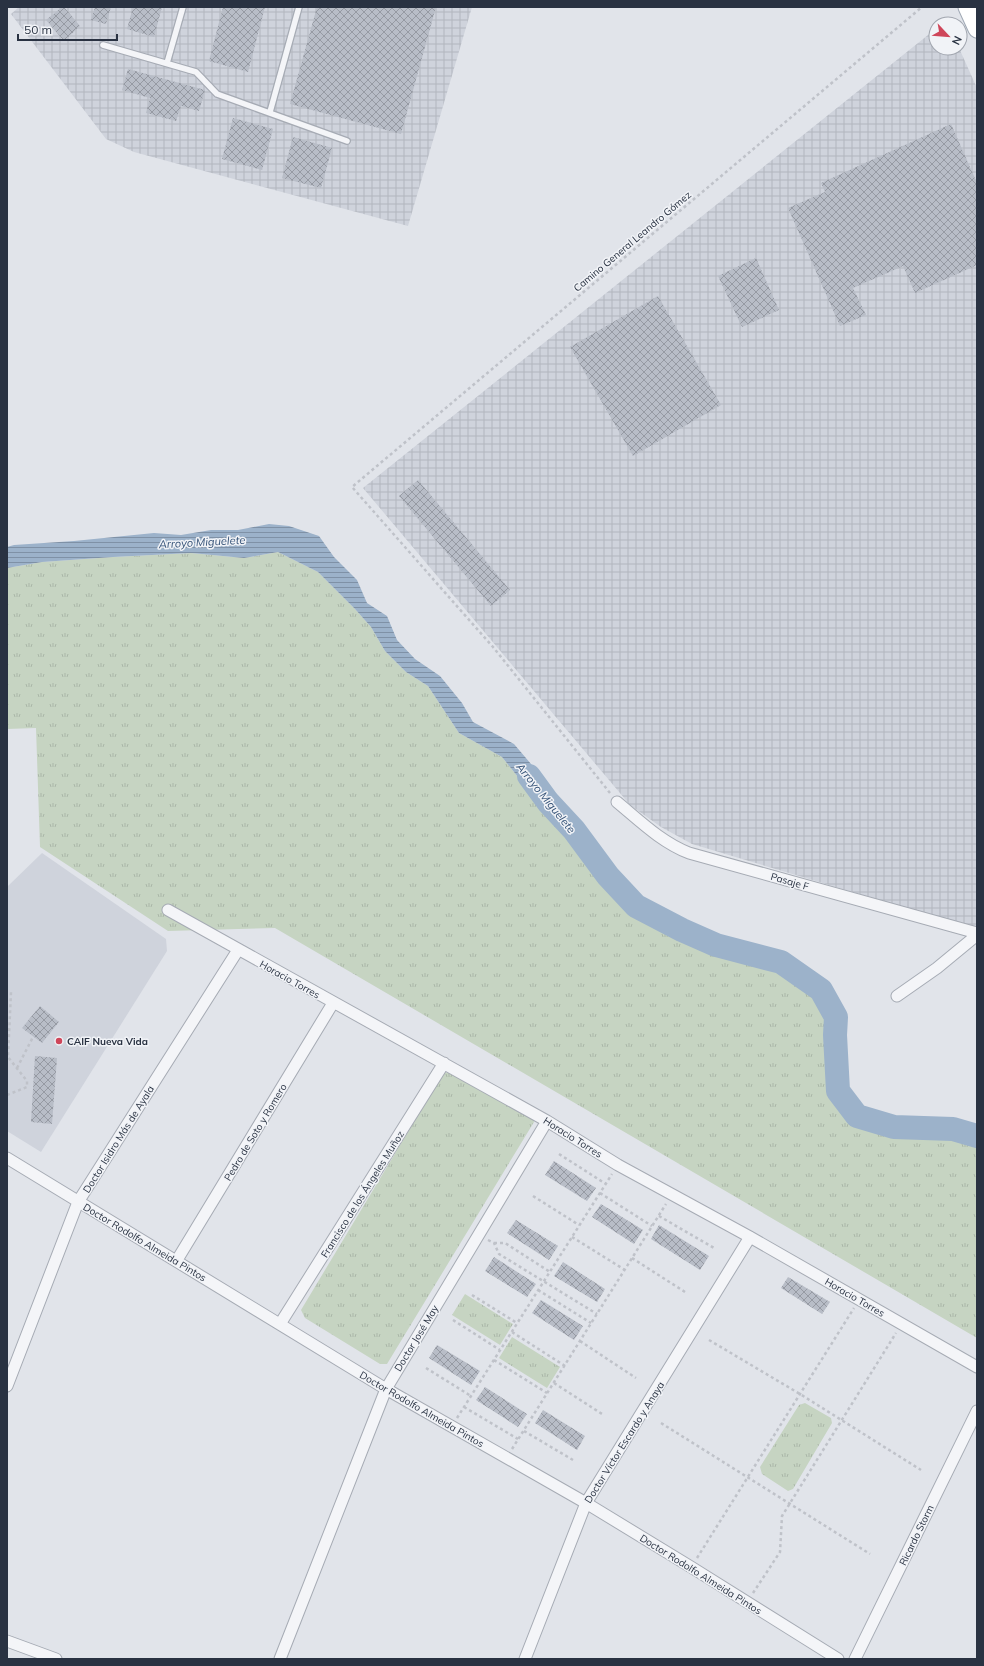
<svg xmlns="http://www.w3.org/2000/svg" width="984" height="1666" font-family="Mulish,sans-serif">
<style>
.built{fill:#cfd3dc}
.industrial{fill:url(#industrial-grid)}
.grass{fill:url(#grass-tufts)}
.water{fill:url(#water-rules)}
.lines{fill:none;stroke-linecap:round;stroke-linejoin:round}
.river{stroke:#9cb2ca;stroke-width:24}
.building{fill:url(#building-cross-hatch)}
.service-casing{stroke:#a6abb4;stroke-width:8}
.minor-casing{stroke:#a6abb4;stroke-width:13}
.primary-casing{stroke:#a0a9b5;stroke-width:19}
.path{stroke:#bfc2c9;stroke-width:2.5;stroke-dasharray:3 3;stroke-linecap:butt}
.service{stroke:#f4f5f8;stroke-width:5.5}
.minor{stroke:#f4f5f8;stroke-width:11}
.primary{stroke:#fff;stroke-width:17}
.poi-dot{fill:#cf465a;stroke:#f1f3f7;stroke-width:1.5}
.labels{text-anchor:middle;stroke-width:3;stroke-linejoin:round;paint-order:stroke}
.street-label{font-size:10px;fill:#293242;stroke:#f1f3f7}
.poi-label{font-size:10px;font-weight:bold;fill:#293242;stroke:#f1f3f7;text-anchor:start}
.water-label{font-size:11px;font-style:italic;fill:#335176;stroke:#f1f3f7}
</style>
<defs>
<pattern id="industrial-grid" width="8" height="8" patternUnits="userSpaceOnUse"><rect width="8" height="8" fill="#cfd3dc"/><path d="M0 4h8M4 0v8" fill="none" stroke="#b2b6be"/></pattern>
<pattern id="grass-tufts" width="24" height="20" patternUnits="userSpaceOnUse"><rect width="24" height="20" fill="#c6d4c2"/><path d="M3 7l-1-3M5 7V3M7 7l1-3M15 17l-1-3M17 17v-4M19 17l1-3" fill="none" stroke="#aab6a8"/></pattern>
<pattern id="water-rules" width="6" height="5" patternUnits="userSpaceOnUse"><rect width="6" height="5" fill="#9cb2ca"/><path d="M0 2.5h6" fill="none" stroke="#7f91a6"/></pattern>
<pattern id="building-cross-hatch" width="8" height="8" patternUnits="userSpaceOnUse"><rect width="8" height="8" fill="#b8bdc7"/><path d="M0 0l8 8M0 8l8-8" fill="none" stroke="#969aa3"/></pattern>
</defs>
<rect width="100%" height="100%" fill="#e1e4ea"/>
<path class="built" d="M42,853L166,939L167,951L41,1152L7,1131V887Z"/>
<path class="industrial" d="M19,7H472L408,226L134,152L106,139L11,14Z
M933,31L936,32V48H959L977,88V929L692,844L661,827L630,805L363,488Z"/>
<path class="grass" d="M278,552L318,572L355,609L371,627L385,651L406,672L428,686L459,733L502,757L530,792L548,802L574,830L608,876L636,906L682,930L716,945L781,962L821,990L836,1017L835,1035L838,1091L857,1116L894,1127L953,1129L977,1136V1338L275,928L168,931L40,847L36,728L7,729V568L42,562L113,557L191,553L244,558Z
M444,1072L453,1074L533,1117L534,1122L387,1364H380L305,1318L301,1310Z
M465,1294L513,1324L500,1345L452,1315Z
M512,1337L560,1367L547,1388L499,1358Z
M805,1403L831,1418L832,1423L793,1489L788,1491L762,1474L760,1467L799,1405Z"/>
<path class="water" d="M269,524L289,526L319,536L334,557L357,580L367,603L387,616L397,640L415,659L440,676L462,703L473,722L514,744L537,771L548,802L530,792L502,757L459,733L428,686L406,672L385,651L371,627L355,609L318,572L278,552L244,558L191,553L113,557L42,562L7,568V547L14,545L74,541L154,533L181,535L211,530H238Z"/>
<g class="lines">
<path class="river" d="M529,776L548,802L574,830L608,876L636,906L682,930L716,945L781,962L821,990L836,1017L835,1035L838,1091L857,1116L894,1127L953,1129L977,1136"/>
</g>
<path class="building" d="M62,7H64L80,26L64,41L46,20Z
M95,7H111L106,24L91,20Z
M133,7H162L154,37L127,29Z
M223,7H265L248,72L209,61Z
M317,7H436L401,134L290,104Z
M128,69L205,90L199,111L181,106L176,121L146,113L150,98L122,90Z
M233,118L273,129L262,170L222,159Z
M951,124L977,183V265L915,293L903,266L853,288L866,315L840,326L788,208L825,192L821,183Z
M293,137L332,148L321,188L282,178Z
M756,258L779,310L742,327L718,276Z
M658,296L721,405L633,456L570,347Z
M418,480L510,590L491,606L399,496Z
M40,1006L59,1022L42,1043L22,1028Z
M35,1056L57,1058L52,1124L31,1122Z
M554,1161L596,1188L587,1201L545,1175Z
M601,1204L643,1230L634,1244L592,1217Z
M516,1220L558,1246L549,1260L507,1233Z
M659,1225L709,1256L700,1270L651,1239Z
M494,1257L536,1284L527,1297L485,1271Z
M563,1262L605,1289L597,1302L554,1276Z
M788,1277L830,1302L822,1314L781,1288Z
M541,1300L583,1326L574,1340L532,1313Z
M437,1345L480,1371L471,1385L429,1358Z
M485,1387L527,1414L518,1427L476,1400Z
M543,1410L585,1436L577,1450L535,1423Z"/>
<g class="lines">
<g class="service-casing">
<path id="service" d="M103,45L196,72L217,94L347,141
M167,63L183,7
M270,112L299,7"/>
</g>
<g class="minor-casing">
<path id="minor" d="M617,802C640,821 661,842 689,853L977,933
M168,910L547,1121L618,1165L750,1237L977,1367
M897,996L937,968L977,935
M7,1158L386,1389L586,1503L691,1567L838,1659
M177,1260L333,1003
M280,1324L444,1063
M7,1386L78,1202L238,950
M7,1641L56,1659
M280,1659L386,1389L547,1121
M525,1659L586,1503L750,1237
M855,1659L977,1411"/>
</g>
<g class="primary-casing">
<path id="primary" d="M967,7L977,29"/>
</g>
<path class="path" d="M610,793L493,647L352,487L922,7
M17,1068L33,1037
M7,1095L27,1087V1081L8,1057L11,992
M559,1154L606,1184
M600,1193L652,1226
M533,1196L579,1225
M659,1216L714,1248
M572,1237L625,1270
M488,1240L494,1243L499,1254L597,1314
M494,1243H505L550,1272
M632,1258L685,1292
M538,1290L591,1323
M472,1295L517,1323
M453,1320L500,1350
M512,1332L565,1366
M709,1340L800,1394L921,1470
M580,1341L636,1378
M494,1360L547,1393
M426,1368L471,1396
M554,1383L602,1414
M464,1407L518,1439
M457,1418L612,1174
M661,1423L870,1554
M524,1431L573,1460
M512,1449L666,1204
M697,1558L854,1308
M753,1593L780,1552L782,1516L896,1333"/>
<use href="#service" class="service"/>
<use href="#minor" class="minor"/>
<use href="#primary" class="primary"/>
</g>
<circle class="poi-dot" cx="59" cy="1041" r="4"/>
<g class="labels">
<g class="street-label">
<text transform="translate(632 241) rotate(-40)" y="4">Camino General Leandro Gómez</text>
<text transform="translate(790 881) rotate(16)" y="4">Pasaje F</text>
<text transform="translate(290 979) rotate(29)" y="4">Horacio Torres</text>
<text transform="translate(255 1132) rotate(-59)" y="4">Pedro de Soto y Romero</text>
<text transform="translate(573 1137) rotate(32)" y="4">Horacio Torres</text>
<text transform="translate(118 1139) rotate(-58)" y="4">Doctor Isidro Más de Ayala</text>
<text transform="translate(362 1194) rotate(-58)" y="4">Francisco de los Ángeles Muñoz</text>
<text transform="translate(145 1242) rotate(31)" y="4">Doctor Rodolfo Almeida Pintos</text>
<text transform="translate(855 1297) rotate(30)" y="4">Horacio Torres</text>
<text transform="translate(416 1338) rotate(-59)" y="4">Doctor José May</text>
<text transform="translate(422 1409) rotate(30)" y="4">Doctor Rodolfo Almeida Pintos</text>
<text transform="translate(624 1442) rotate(-58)" y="4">Doctor Víctor Escardo y Anaya</text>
<text transform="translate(916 1535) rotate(-64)" y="4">Ricardo Storm</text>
<text transform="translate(701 1574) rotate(32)" y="4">Doctor Rodolfo Almeida Pintos</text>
</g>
<g class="poi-label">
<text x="67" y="1045">CAIF Nueva Vida</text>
</g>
<g class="water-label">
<text transform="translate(202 542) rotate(-3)" y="4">Arroyo Miguelete</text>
<text transform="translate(546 798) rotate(51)" y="4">Arroyo Miguelete</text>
</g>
</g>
<rect width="984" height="1666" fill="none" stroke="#293242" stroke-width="16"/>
<g transform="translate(948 36) rotate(116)"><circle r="19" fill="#f1f3f7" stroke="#a1a6af"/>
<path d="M0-3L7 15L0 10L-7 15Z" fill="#cf465a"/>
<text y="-6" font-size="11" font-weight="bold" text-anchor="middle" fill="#293242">N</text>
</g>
<path d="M18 34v6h99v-6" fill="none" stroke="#293242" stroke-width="2"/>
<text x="24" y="34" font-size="12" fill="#293242" stroke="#f1f3f7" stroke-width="3" paint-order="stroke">50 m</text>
</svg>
